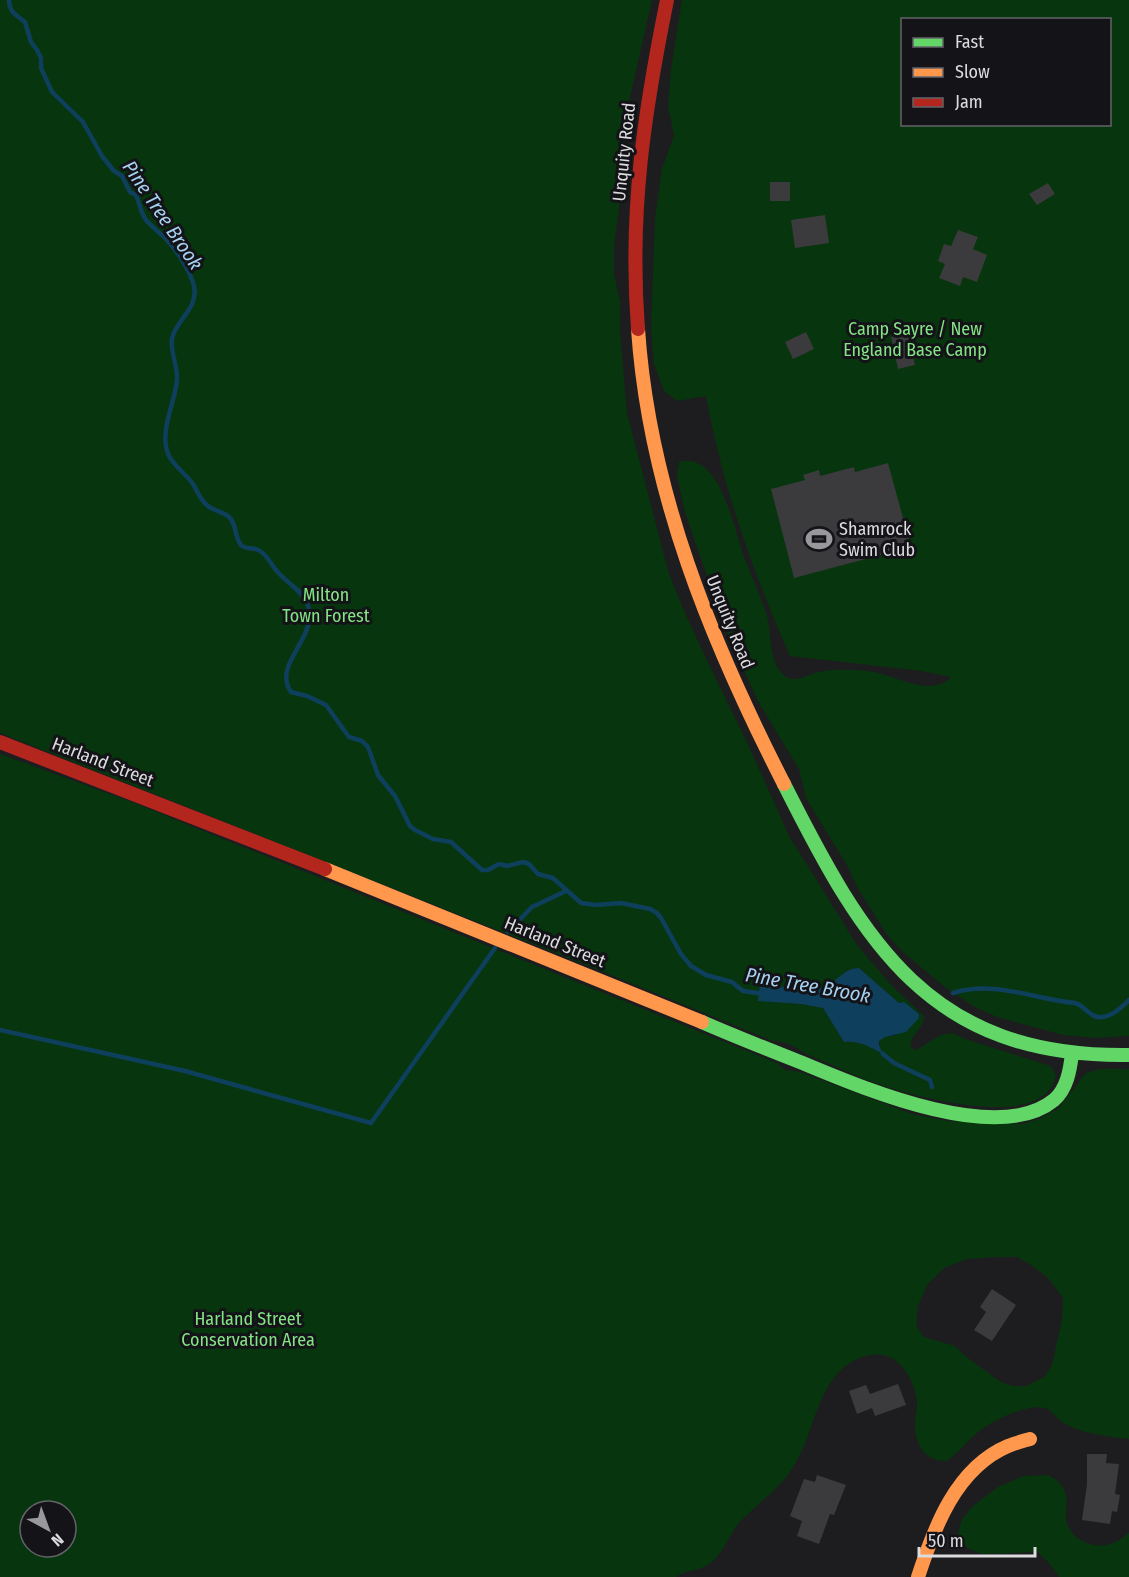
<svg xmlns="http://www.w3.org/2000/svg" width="1129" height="1577" font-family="'Fira Sans Condensed',sans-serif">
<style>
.green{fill:#07350d;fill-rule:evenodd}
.water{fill:#0e405d}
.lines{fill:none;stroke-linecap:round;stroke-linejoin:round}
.stream{stroke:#0e405d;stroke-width:4.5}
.building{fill:#3b3a3c}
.fast{stroke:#63d668;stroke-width:14}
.slow{stroke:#ff974d;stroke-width:14}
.jam{stroke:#b3261e;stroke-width:14}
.labels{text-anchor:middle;stroke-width:6;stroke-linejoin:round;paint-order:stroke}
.street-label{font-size:18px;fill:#dcdcdf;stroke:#131318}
.park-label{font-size:18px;fill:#84e485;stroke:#131318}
.poi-label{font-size:18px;fill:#dcdcdf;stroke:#131318;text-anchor:start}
.water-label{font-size:20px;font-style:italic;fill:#a6d1f0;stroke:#131318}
</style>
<rect width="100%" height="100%" fill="#1d1d20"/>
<path class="green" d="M0,0H652L628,106L621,193L614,246V274L620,301V332L627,413L668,571C686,619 709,664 731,710C752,751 770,794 789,836L857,945L892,986L924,1016C924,1029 909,1035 911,1048L916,1050L941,1035L952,1033L968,1040L1051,1066L1056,1076C1044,1128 938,1101 904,1092C869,1083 837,1067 804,1053C793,1045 788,1042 773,1041L596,969L0,733ZM859,968L899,1003L904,1002L919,1014V1018L896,1035L885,1037L879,1041L882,1054C869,1046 859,1040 844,1042L823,1008L801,1004L758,1000L760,985C775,986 814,992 827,986C839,980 844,968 859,968Z
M682,0H1129V1036L1095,1038L1063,1035L997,1017L973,1006L945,987L904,953L888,936L857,887L848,867L806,798L799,769L758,701L741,664L721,617L685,512L677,475L679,462C720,450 734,529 744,557C752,577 761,596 767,616C772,635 768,663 785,676C797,684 808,674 819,672C833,669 864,669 878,673C900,678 932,697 951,677L922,671L790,656C752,570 723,488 706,396L677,401L664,391L654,364L651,330L655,219L662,169L674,135L668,106L671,69ZM902,20H1110V124H902Z
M0,754L132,802L777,1063L785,1070L800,1072L912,1114L948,1121L1022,1124L1039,1119L1059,1108L1085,1074C1098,1067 1114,1069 1129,1069V1439C1110,1437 1078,1433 1062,1422C1056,1418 1052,1410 1045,1408C1027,1403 991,1421 977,1433C967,1442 958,1453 947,1461C924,1462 914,1443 915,1422C915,1416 917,1410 917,1404C917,1387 904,1361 887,1356C871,1351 852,1359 841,1370C815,1396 813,1434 795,1464C782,1488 757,1503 739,1523C728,1536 722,1558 706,1566C695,1572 687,1569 676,1577H0ZM995,1257H1017L1031,1265L1048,1278L1063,1298L1062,1319L1052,1365L1044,1377L1026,1386H1013L1001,1382L965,1356L955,1346L924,1337L916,1325L918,1306L928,1284L944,1268L967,1259ZM30,1511H66V1547H30Z
M1049,1475C1057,1480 1064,1485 1066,1496C1068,1505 1064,1514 1067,1524C1074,1542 1095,1550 1113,1543C1119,1541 1124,1536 1129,1533V1577H1059L1049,1563L1038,1552L981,1554L967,1548L958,1534L962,1519L973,1506L998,1487L1023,1476Z"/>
<path class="water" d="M859,968L899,1003L904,1002L919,1014V1018L906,1032L885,1037L879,1041V1045L883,1054C870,1047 859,1040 844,1042L823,1008L801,1004L758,1001L760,984C775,986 814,992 826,986C839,980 844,968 859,968Z"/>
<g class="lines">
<path class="stream" d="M9,0C9,12 16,15 25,22L31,42L37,50L41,58V68L52,92L83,122L102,156L114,171L122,176L130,192L136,195C140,204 140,212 146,220C152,227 160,233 166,239C177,251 190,270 194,286C199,309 175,320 172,339C170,352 178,366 177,380C175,403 158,433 169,456C175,467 186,474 193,484C198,492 200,500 208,506C214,511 223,512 228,516C237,523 234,537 241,545C246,550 252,547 258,550C266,553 271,564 276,570C285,582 302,590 307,603C321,637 271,663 291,692L307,696L326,705L349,737L362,741L368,747L378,775L395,796L410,826L415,830L433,839L451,842L482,870H488L499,864L507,866L523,862L529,864L538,874L553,878L581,903L596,905L621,903L650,909L657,913L661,918L681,954L691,966L706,975L732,982L743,991L765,994
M508,932L532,907L566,891
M953,993C995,980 1033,999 1075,1003C1082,1005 1085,1010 1091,1014C1104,1024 1120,1009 1129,1000
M0,1030L185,1071L371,1123L495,948
M883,1054L894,1063L930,1080L932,1087"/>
</g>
<path class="building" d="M770,182H790V201H770Z
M1048,183L1055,194L1037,205L1029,194Z
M825,215L829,243L795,248L791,220Z
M958,230L978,237L973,249L987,255L977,282L963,277L960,286L939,278L945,264L938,261L944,244L951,246Z
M806,332L814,349L793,359L785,342Z
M908,333L915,365L898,369L891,337Z
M888,463L911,547L794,578L771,489L805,480L803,475L819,470L820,476L854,467L855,472Z
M992,1289L1016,1305L992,1341L974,1330L986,1312L980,1307Z
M898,1384L906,1405L875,1416L872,1408L857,1414L849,1391L866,1385L870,1394Z
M1087,1454H1107L1106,1463L1119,1464L1115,1494L1120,1495L1117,1512L1112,1511L1110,1524L1082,1520L1087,1484Z
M817,1475L846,1485L834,1515L830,1514L819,1544L797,1536L802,1521L790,1516L804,1479L815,1482Z"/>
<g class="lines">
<path class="fast" d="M784,784C864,943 930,1058 1129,1055
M702,1022C734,1036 767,1049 800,1062C858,1086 997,1147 1054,1100C1067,1089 1070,1070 1072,1054"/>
<path class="slow" d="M638,329C649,491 711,641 784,784
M325,869L702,1022
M918,1577C934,1528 956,1468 1008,1446C1015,1443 1023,1441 1030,1439"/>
<path class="jam" d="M638,329C629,212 644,113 667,0
M0,742L325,869"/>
</g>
<defs>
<g id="stadium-bare" transform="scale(2.07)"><path d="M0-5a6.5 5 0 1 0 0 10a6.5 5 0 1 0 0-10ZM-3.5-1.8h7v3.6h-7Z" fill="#99999c" stroke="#131318" stroke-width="2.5" paint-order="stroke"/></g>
</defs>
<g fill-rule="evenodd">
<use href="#stadium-bare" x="819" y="539"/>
</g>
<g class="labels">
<g class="street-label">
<text transform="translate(624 152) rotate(-84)" y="6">Unquity Road</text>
<text transform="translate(730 622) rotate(68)" y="6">Unquity Road</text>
<text transform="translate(103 762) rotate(21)" y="6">Harland Street</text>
<text transform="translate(555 942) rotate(22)" y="6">Harland Street</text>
</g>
<g class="park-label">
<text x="915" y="335">Camp Sayre / New<tspan x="915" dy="21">England Base Camp</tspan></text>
<text x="326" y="601">Milton<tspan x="326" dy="21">Town Forest</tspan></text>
<text x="248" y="1325">Harland Street<tspan x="248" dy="21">Conservation Area</tspan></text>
</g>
<g class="poi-label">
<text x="839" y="535">Shamrock<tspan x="839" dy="21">Swim Club</tspan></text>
</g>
<g class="water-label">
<text transform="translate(163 215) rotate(56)" y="7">Pine Tree Brook</text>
<text transform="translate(808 985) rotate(10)" y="7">Pine Tree Brook</text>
</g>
</g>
<rect x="901" y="18" width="210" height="108" fill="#131318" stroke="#636368" stroke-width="1.5"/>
<rect x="913" y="38" width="30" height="9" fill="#63d668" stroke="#636368" stroke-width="1.5"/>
<text x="955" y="48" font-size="18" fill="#dcdcdf">Fast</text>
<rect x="913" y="68" width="30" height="9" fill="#ff974d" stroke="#636368" stroke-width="1.5"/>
<text x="955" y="78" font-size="18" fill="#dcdcdf">Slow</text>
<rect x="913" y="98" width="30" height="9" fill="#b3261e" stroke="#636368" stroke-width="1.5"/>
<text x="955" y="108" font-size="18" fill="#dcdcdf">Jam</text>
<g transform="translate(48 1529) rotate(139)"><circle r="28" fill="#131318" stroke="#636368" stroke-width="1.5"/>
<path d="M0-4.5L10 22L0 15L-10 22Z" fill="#99999c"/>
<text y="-9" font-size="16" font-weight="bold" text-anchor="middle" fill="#dcdcdf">N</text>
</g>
<path d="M919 1547v9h116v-9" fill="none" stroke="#dcdcdf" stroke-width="3"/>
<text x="928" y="1547" font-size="18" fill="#dcdcdf" stroke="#131318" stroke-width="4.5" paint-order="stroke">50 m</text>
</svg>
